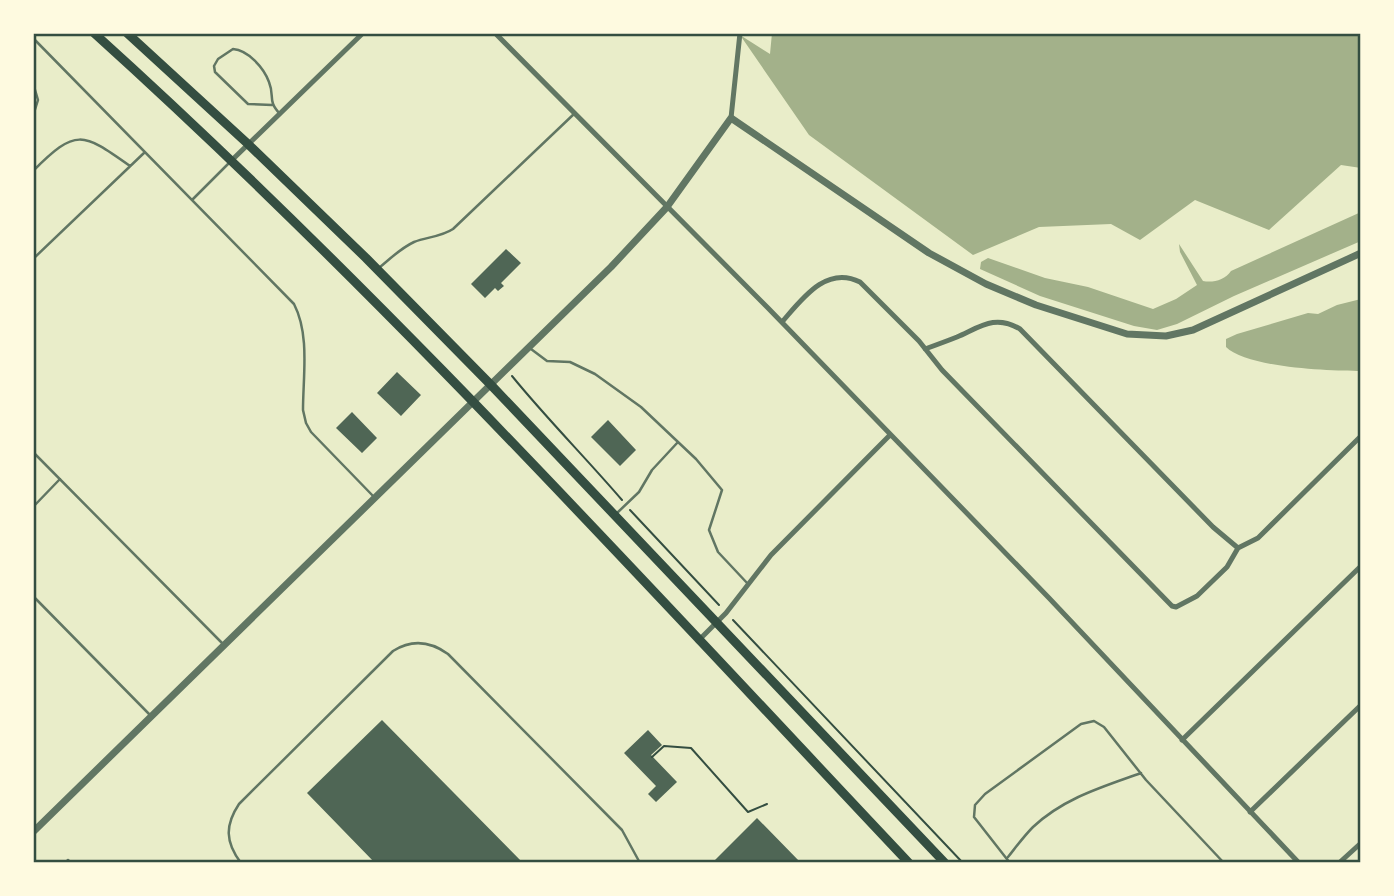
<svg xmlns="http://www.w3.org/2000/svg" width="1394" height="896" font-family="Bitter,serif">
<style>
.water{fill:#a3b18a}
.building{fill:#4f6655}
.lines{fill:none;stroke-linecap:round;stroke-linejoin:round}
.path{stroke:#344e41;stroke-width:2}
.service{stroke:#617663;stroke-width:2.5}
.minor{stroke:#617663;stroke-width:5}
.tertiary{stroke:#617663;stroke-width:7}
.primary{stroke:#344e41;stroke-width:9}
.neatline{fill:none;stroke:#344e41;stroke-width:2.5}
</style>
<rect width="100%" height="100%" fill="#e9edc9"/>
<path class="water" d="M772,33H1361V168L1341,165L1269,230L1195,200L1140,240L1111,224L1039,227L973,255L809,135L740,35L770,54Z
M1361,212V241L1234,296L1177,324L1157,330L1134,326L1040,296L980,269L981,262L988,258L1045,278L1088,287L1153,309L1176,299L1197,285L1180,252L1179,244L1203,281C1213,283 1225,280 1231,271Z
M1361,299V371C1331,371 1247,368 1226,347V339L1237,334L1308,313L1318,314L1337,305Z"/>
<path class="building" d="M506,249L521,263L501,283L504,286L498,291L495,288L485,298L471,284Z
M397,372L421,395L401,416L377,393Z
M352,412L377,438L362,453L336,428Z
M608,420L636,450L620,466L591,437Z
M382,720L523,863H375L307,793Z
M648,730L662,745L651,755L677,782L656,802L648,794L656,786L624,753Z
M757,818L801,863H712Z"/>
<g class="lines">
<path class="path" d="M512,376C547,419 586,458 622,500
M630,510L719,605
M733,620L963,863
M652,757L664,746L691,748L748,812L767,804"/>
<path class="service" d="M33,38L294,304C310,335 303,376 303,410L306,423L311,432L375,498
M33,83L38,100L33,116
M272,105L248,104L215,72L214,66L218,59L233,49C248,50 264,68 269,82C275,97 267,100 280,114
M33,171C76,128 82,132 130,166
M192,200L229,163
M33,259L145,152
M380,267C391,258 401,248 414,242C426,237 441,237 453,229L575,113
M531,349L547,361L570,362L595,374L641,407L696,459L722,490L709,530L718,552L748,584
M33,452L224,645
M33,507L60,479
M617,513L639,492L652,470L678,442
M33,596L151,716
M1008,857C1016,847 1024,836 1033,827C1064,798 1102,787 1141,773
M65,863L68,860L71,863
M241,863C225,842 225,825 239,804L393,651C412,639 430,641 448,654L622,830L640,863
M1010,863L974,817L975,805L985,794L1081,724L1094,721L1104,727L1146,780L1224,863"/>
<path class="minor" d="M495,33L768,308L1049,598L1299,863
M731,118L740,33
M232,160L363,33
M782,322C802,299 826,265 860,282L919,341L942,370L1172,606L1176,607L1197,596L1227,567L1238,548L1258,538L1361,436
M925,349C936,345 947,341 957,337C980,327 995,314 1020,329L1213,527L1238,548
M698,641L726,613L771,555L890,435
M1182,740L1361,566
M1250,812L1361,705
M1339,863L1361,843"/>
<path class="tertiary" d="M33,832L611,267L667,207L731,118L929,253L986,284L1036,305L1127,334L1166,336L1193,330L1361,253"/>
<path class="primary" d="M94,33C382,293 643,581 909,863
M127,33L248,144L366,258L491,385L945,863"/>
</g>
<rect width="1394" height="896" fill="none" stroke="#fefae0" stroke-width="70"/>
<rect x="35" y="35" width="1324" height="826" class="neatline"/>
</svg>
